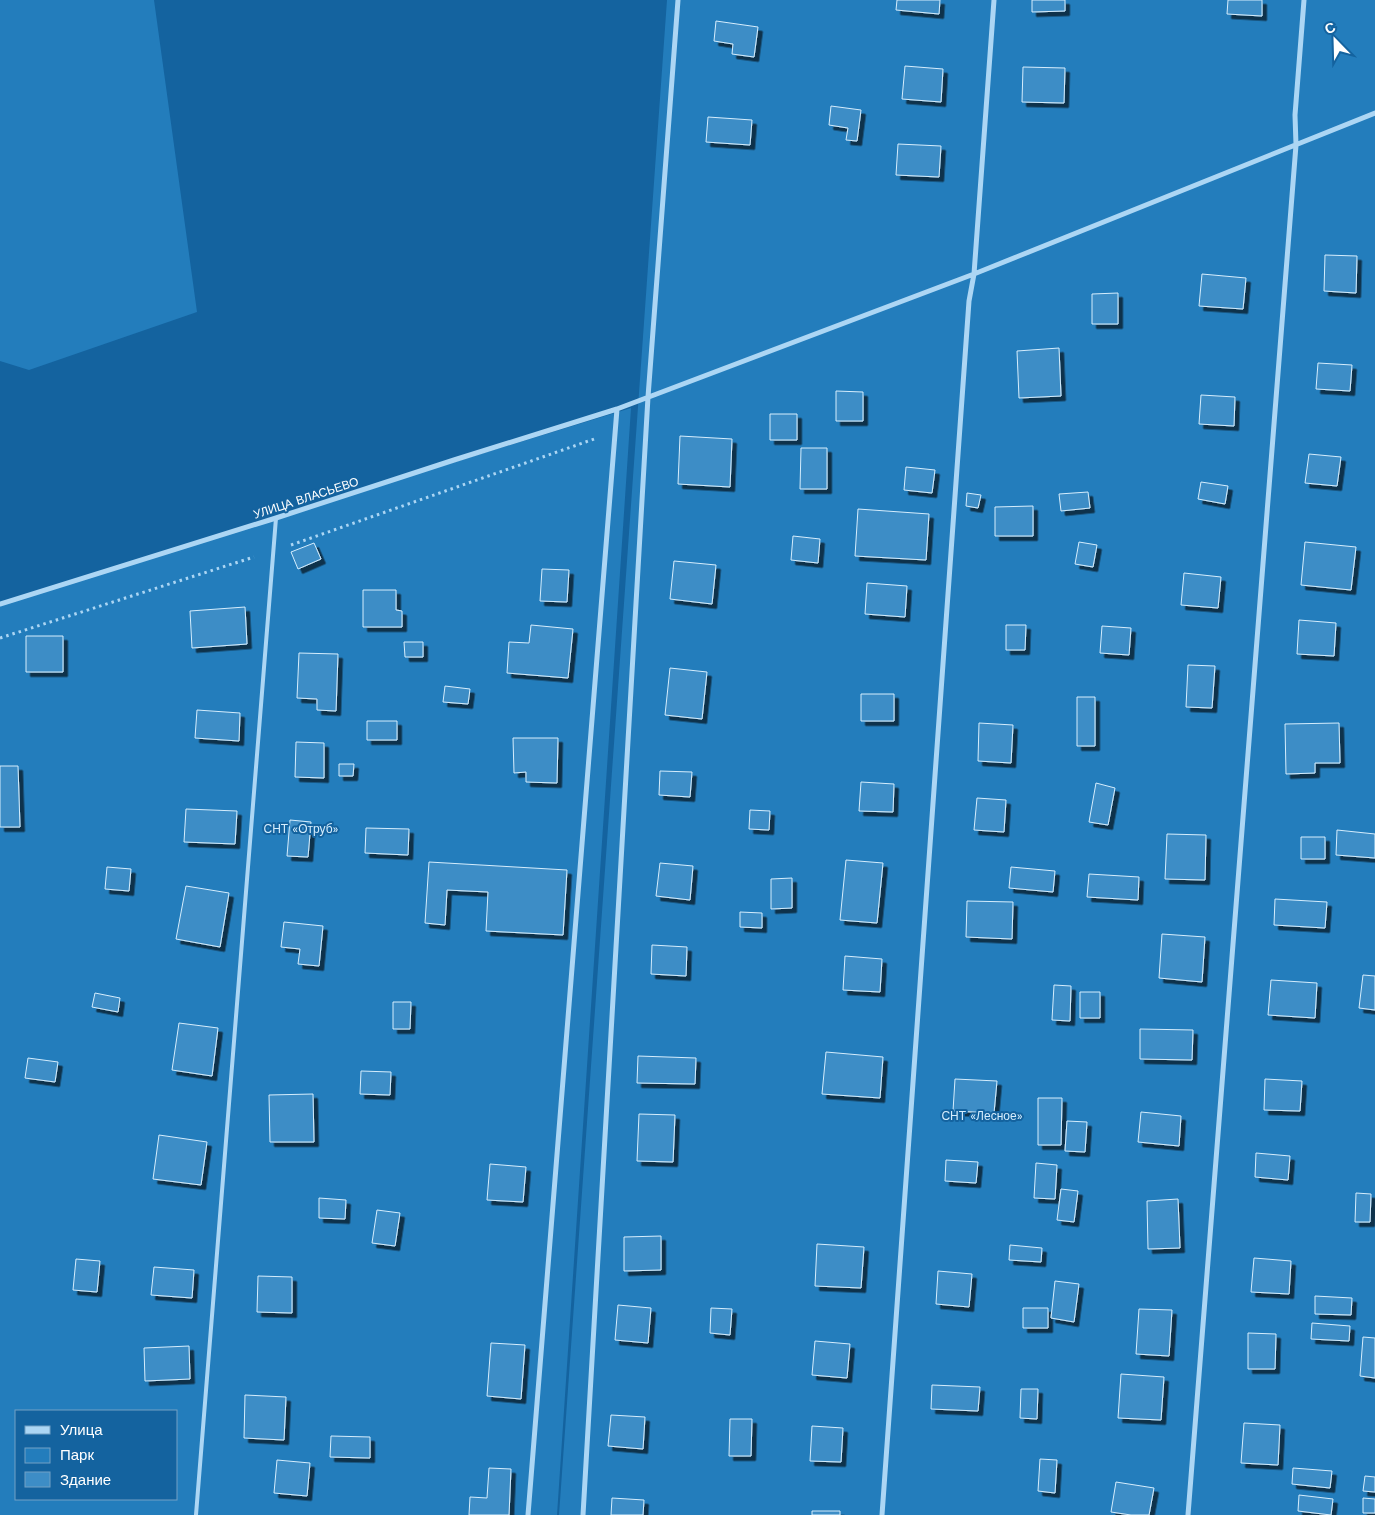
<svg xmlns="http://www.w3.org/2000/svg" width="1375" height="1515" font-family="'Work Sans',sans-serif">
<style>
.green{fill:#237dbc;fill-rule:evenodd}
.building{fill:#3d8dc6;stroke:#d5edfd;filter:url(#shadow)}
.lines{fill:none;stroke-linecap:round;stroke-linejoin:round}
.path{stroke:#acd6f4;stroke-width:3;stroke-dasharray:2.5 4;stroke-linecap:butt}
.lane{stroke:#acd6f4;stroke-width:4}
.street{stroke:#acd6f4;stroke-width:5}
.labels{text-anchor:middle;stroke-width:4;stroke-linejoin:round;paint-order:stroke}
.street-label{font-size:12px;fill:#fff;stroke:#14639f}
.park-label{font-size:12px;fill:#d5edfd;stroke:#14639f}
</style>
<defs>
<filter id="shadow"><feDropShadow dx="4.5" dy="4.5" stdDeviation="0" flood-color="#0009"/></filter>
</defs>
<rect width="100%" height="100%" fill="#14639f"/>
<path class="green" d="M0,0H154L197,312L29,370L0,361Z
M667,0H1375V1515H559Z
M631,408L557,1515H0V604L458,461ZM16,1411H176V1499H16Z"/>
<path class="building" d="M897,0H940L939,14L896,10Z
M1032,0H1065V11L1032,12Z
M1228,0H1262V16L1227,14Z
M716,21L758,27L754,57L732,54L733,44L714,41Z
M905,66L943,69L941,102L902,99Z
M1023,67L1065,68L1064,103L1022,102Z
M831,106L861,110L857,141L846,140L848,128L829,125Z
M708,117L752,120L750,145L706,142Z
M898,144L941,146L939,177L896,175Z
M1325,255L1357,256L1356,293L1324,291Z
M1202,274L1246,278L1243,309L1199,306Z
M1118,293V324H1092V294Z
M1059,348L1061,396L1019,398L1017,351Z
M1318,363L1352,365L1350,391L1316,389Z
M836,391L863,392V421H836Z
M1201,395L1235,397L1234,426L1199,424Z
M770,414H797V440H770Z
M680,436L732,439L730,487L678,484Z
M801,448H827V489H800Z
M1309,454L1341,457L1337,486L1305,483Z
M906,467L935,470L932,493L904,490Z
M1201,482L1228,486L1225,504L1198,499Z
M1088,492L1090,508L1061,511L1059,494Z
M967,493L981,495L978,508L966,506Z
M1033,506V536H995V507Z
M858,509L929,514L926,560L855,556Z
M793,536L820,539L818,563L791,560Z
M1079,542L1097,545L1093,567L1075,564Z
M1305,542L1356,547L1351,590L1301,585Z
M314,543L321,559L298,569L291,552Z
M674,561L716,565L712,604L670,599Z
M542,569L569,570L567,602L540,601Z
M1184,573L1221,577L1218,608L1181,605Z
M867,583L907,586L905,617L865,614Z
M363,590H396V610L402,611V627H363Z
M245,607L247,644L192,648L190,611Z
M1299,620L1336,623L1334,656L1297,654Z
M531,625L573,629L568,678L507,673L509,642L529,643Z
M1006,625H1026L1025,650H1006Z
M1102,626L1131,628L1129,655L1100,653Z
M26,636H63V672H26Z
M404,642H423V657H405Z
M299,653L338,654L336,711L317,710V699L297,698Z
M1188,665L1215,666L1212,708L1186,707Z
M670,668L707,672L702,719L665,715Z
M445,686L470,689L468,704L443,702Z
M861,694H894V721H861Z
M1077,697H1095V746H1077Z
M197,710L240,713L239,741L195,738Z
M367,721H397V740H367Z
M979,723L1013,725L1011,763L978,761Z
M1339,723L1340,763H1315V773L1286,774L1285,724Z
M513,738H558L557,783L526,782V772L514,773Z
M296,742L324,743V778L295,777Z
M339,764H354L353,776H339Z
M0,766H18L20,827H0Z
M660,771L692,772L690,797L659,795Z
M861,782L894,784L893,812L859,811Z
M1096,783L1115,788L1108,825L1089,822Z
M977,798L1006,800L1004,832L974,830Z
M186,809L237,811L235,844L184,842Z
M750,810L770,811L769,830L749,829Z
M290,820L311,822L308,857L287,856Z
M366,828L409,829L408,855L365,853Z
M1337,830L1375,834V858L1336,855Z
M1167,834L1206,835L1205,880L1165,879Z
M1301,837H1325V859H1301Z
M846,860L883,863L877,923L840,920Z
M429,862L567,870L563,935L486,931L488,892L447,890L445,925L425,923Z
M660,863L693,866L690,900L656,896Z
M107,867L131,869L129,891L105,889Z
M1011,867L1055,871L1053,892L1009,888Z
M1089,874L1139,877L1138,900L1087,897Z
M792,878V908L771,909V879Z
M186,886L229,893L220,947L176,939Z
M1275,899L1327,902L1325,928L1274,925Z
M967,901L1013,902L1012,939L966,937Z
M740,912L762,913V928L740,927Z
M284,922L323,926L319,966L298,964L300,949L281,947Z
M1162,934L1205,937L1202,982L1159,978Z
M652,945L687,947L686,976L651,974Z
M845,956L882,959L880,992L843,990Z
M1363,975L1375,976V1010L1359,1008Z
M1271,980L1317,983L1315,1018L1268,1015Z
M1054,985L1071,986L1070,1021L1052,1020Z
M1080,992H1100V1018H1080Z
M95,993L120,998L118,1012L92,1007Z
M393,1002H411L410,1029H393Z
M179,1023L218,1028L212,1076L172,1070Z
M1140,1029L1193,1030L1192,1060L1140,1059Z
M826,1052L883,1057L880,1098L822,1094Z
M638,1056L696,1058L695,1084L637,1083Z
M28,1058L58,1062L55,1082L25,1078Z
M361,1071L391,1072L390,1095L360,1094Z
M955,1079L997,1081L994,1113L953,1111Z
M1265,1079L1302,1081L1300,1111L1264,1110Z
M313,1094L314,1142H270L269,1095Z
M1038,1098H1062L1061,1145H1038Z
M1141,1112L1181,1116L1179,1146L1138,1142Z
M639,1114L675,1115L673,1162L637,1161Z
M1067,1121L1087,1122L1085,1152L1065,1151Z
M159,1135L207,1142L201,1185L153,1179Z
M1256,1153L1290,1156L1288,1180L1255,1177Z
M946,1160L978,1162L976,1183L945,1181Z
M1036,1163L1057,1165L1055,1199L1034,1198Z
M490,1164L526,1167L523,1202L487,1200Z
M1061,1189L1078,1191L1074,1222L1057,1220Z
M1356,1193L1371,1194L1370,1222H1355Z
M319,1198L346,1200L345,1219L319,1218Z
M1178,1199L1180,1248L1148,1249L1147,1201Z
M377,1210L400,1213L395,1246L372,1243Z
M661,1236V1270L624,1271V1237Z
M817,1244L864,1247L861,1288L815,1286Z
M1010,1245L1042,1248L1041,1262L1009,1260Z
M1254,1258L1291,1261L1289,1294L1251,1292Z
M76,1259L100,1261L97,1292L73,1290Z
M154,1267L194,1270L192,1298L151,1295Z
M938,1271L972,1274L969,1307L936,1304Z
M258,1276L292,1277V1313L257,1312Z
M1055,1281L1079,1284L1074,1322L1051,1318Z
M1315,1296L1352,1298L1351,1315L1315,1314Z
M618,1305L651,1308L648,1343L615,1340Z
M711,1308L732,1309L730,1335L710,1333Z
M1023,1308H1048V1328H1023Z
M1139,1309L1172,1310L1169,1356L1136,1354Z
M1312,1323L1350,1326L1349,1341L1311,1339Z
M1248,1333L1276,1334L1275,1369H1248Z
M1363,1337L1375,1338V1378L1360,1376Z
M815,1341L850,1344L847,1378L812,1375Z
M491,1343L525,1345L521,1399L487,1396Z
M189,1346L190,1379L145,1381L144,1348Z
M1121,1374L1164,1377L1161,1420L1118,1418Z
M932,1385L980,1387L978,1411L931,1409Z
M1021,1389H1038L1037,1419L1020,1418Z
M245,1395L286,1397L284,1440L244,1438Z
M611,1415L645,1417L643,1449L608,1446Z
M730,1419H752L751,1456H729Z
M1244,1423L1280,1425L1278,1465L1241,1463Z
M812,1426L843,1428L841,1462L810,1461Z
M331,1436L370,1437V1458L330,1457Z
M1040,1459L1057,1460L1055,1493L1038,1491Z
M277,1460L310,1463L307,1496L274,1493Z
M489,1468L511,1469L509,1515H469L470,1497L487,1498Z
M1293,1468L1332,1471L1330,1488L1292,1484Z
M1365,1476L1375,1477V1492L1363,1491Z
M1116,1482L1154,1488L1149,1515H1131L1111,1512Z
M1299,1495L1333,1499L1331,1515L1298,1511Z
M612,1498L644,1500L643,1515H611Z
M1363,1498L1375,1499V1513H1363Z
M812,1511H840V1515H812Z"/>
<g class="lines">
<path class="path" d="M291,545L597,438
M0,638L254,557"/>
<path class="lane" d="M196,1515L276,518"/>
<path class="street" d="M0,604L276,518L454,460L617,409L974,274L1375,113
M528,1515L617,409
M583,1515L648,397L678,0
M882,1515L969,301L974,274L994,0
M1188,1515L1296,145L1295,115L1304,0"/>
</g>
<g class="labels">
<g class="street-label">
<text transform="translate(306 498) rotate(-18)" y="4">УЛИЦА ВЛАСЬЕВО</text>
</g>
<g class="park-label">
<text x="301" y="833">СНТ «Отруб»</text>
<text x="982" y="1120">СНТ «Лесное»</text>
</g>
</g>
<rect x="15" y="1410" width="162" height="90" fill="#14639f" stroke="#72a1c5"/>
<rect x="25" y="1426" width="25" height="8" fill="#acd6f4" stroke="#72a1c5"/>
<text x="60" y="1435" font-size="15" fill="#ffffff">Улица</text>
<rect x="25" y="1448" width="25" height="15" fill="#237dbc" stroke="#72a1c5"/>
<text x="60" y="1460" font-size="15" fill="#ffffff">Парк</text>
<rect x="25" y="1472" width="25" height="15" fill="#3d8dc6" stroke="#72a1c5"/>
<text x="60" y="1485" font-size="15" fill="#ffffff">Здание</text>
<g transform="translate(1335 40) rotate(337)" stroke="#14639f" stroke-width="4" paint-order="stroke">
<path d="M0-4L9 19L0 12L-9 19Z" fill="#ffffff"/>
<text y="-8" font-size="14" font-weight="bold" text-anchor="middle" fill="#ffffff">С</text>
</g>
</svg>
